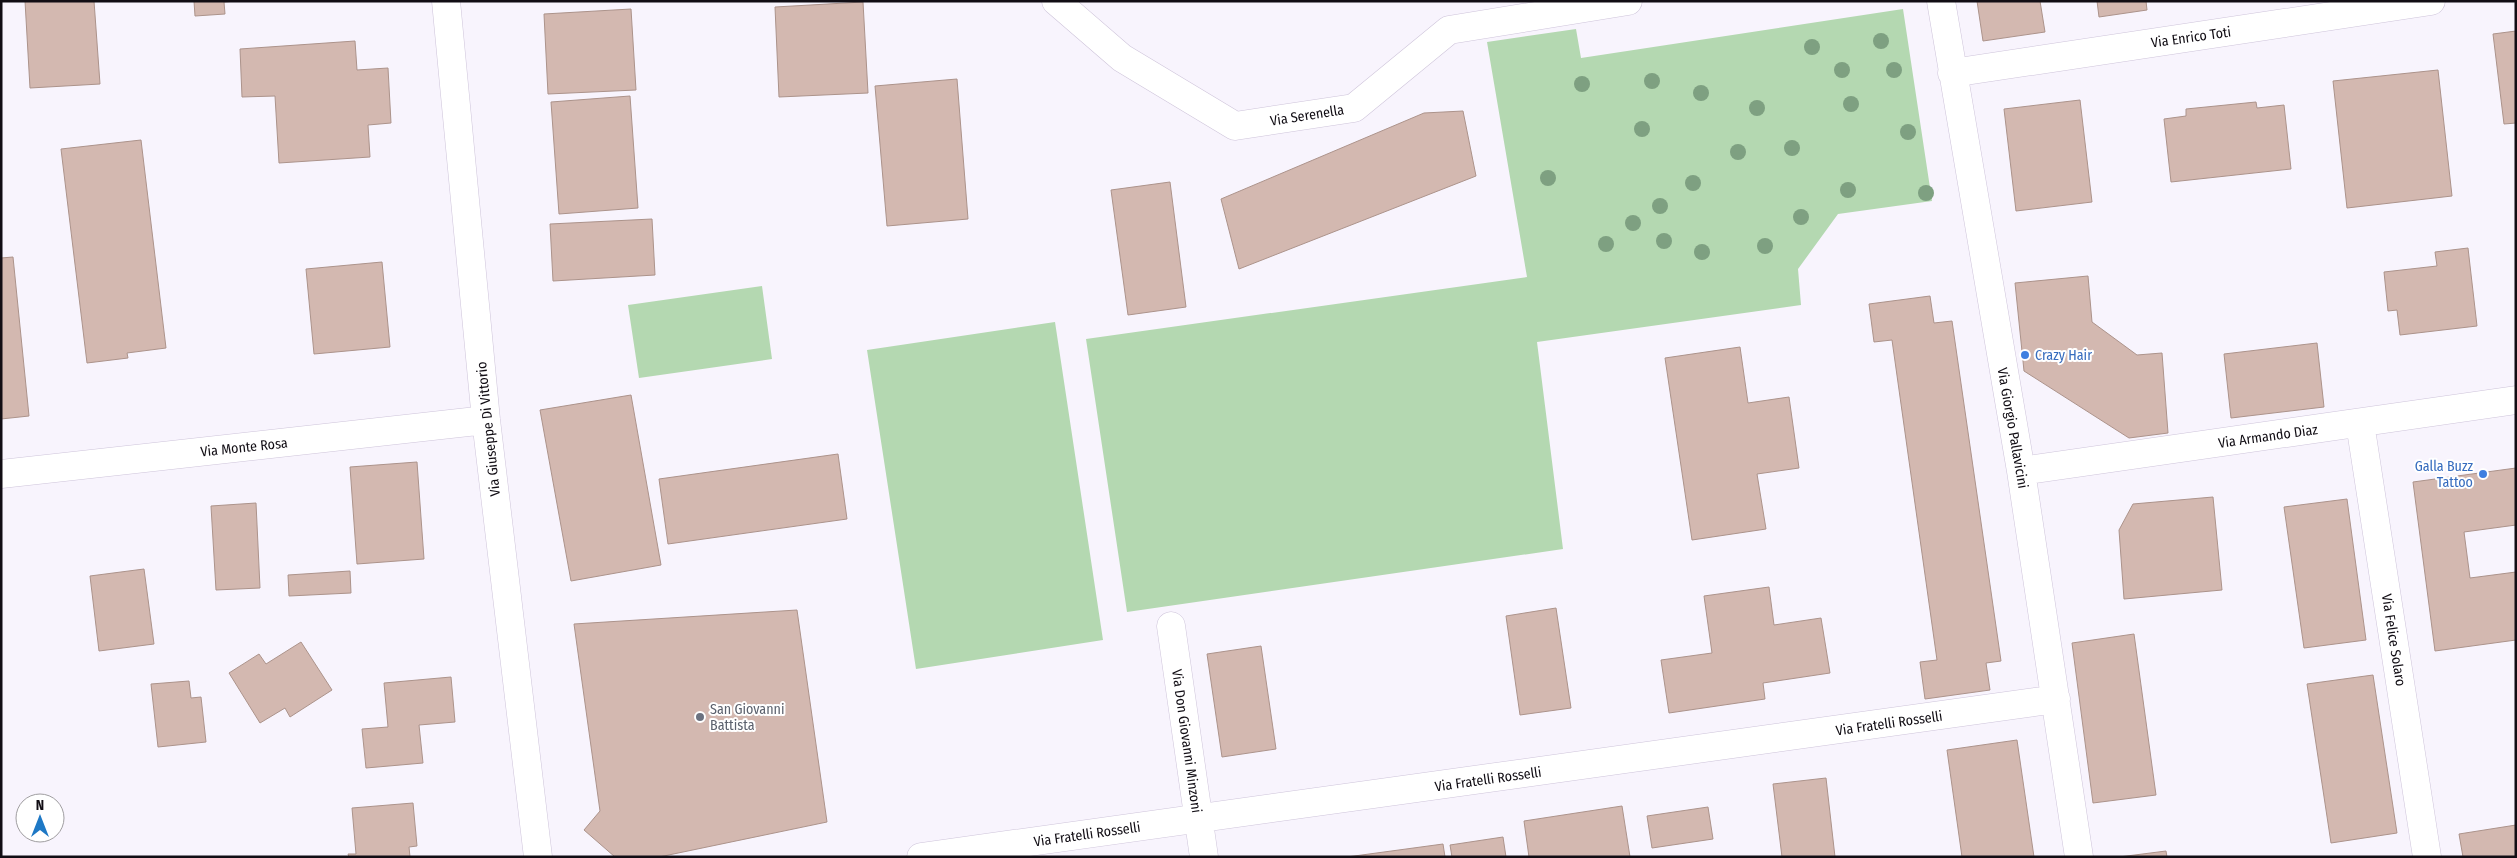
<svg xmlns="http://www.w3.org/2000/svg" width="2517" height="858" font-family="'Fira Sans Condensed',sans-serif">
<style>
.green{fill:#b4d8b1}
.building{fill:#d3b8b0;stroke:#ac938b}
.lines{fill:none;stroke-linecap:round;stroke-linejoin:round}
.street-casing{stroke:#cec4da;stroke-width:29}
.street{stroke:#fff;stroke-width:28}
.tree{fill:#7ea081}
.shop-dot{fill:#3f7fe0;stroke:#fff;stroke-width:2}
.worship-dot{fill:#6b7280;stroke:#fff;stroke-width:2}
.labels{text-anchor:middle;stroke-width:4;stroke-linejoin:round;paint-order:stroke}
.street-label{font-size:14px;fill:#110d14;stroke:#fff}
.shop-label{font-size:14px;fill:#366cbe;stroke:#fff;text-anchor:start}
.worship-label{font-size:14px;fill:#5b616d;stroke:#fff;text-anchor:start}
</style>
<rect width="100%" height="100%" fill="#f8f4fd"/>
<path class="green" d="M1903,9L1932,201L1838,214L1798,269L1801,305L1537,342L1563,549L1127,612L1086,339L1527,277L1487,42L1576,29L1581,58Z
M762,286L772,359L639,378L628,305Z
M1055,322L1103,640L916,669L867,350Z"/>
<path class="building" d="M25,1H94L100,84L30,88Z
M194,1H237L224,2L225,14L195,16Z
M1977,1H2040L2045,32L1983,41Z
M2097,1H2146L2147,10L2099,17Z
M863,2L868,93L779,97L775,7Z
M631,9L636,90L548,94L544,14Z
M2516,31V123L2504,124L2493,34Z
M355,41L357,70L388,68L391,123L368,125L370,157L279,163L275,96L242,97L240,49Z
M2438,70L2452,196L2347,208L2333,81Z
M957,79L968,219L887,226L875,86Z
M630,96L638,208L559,214L551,102Z
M2080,100L2092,202L2016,211L2004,109Z
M2256,102L2257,108L2284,105L2291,169L2171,182L2164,119L2186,116V109Z
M1463,111L1476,176L1239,269L1221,199L1424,113Z
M141,140L166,348L127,353L128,358L87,363L61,149Z
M1170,182L1186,307L1128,315L1111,190Z
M652,219L655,275L553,281L550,224Z
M2468,248L2477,326L2400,335L2397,310L2388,311L2384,272L2437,266L2435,252Z
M13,257L29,416L1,419V258Z
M382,262L390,347L314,354L306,269Z
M2088,276L2092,322L2137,355L2162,353L2168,433L2129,438L2024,371L2015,283Z
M1930,296L1934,323L1952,321L2001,661L1986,663L1990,690L1925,699L1920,662L1937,660L1892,340L1874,342L1869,304Z
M2317,343L2324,407L2231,418L2224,354Z
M1740,347L1748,403L1789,397L1799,468L1757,474L1766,529L1692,540L1665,358Z
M631,395L661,565L571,581L540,410Z
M838,454L847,519L668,544L659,479Z
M417,462L424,559L357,564L350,467Z
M2516,468V525L2464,532L2470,578L2516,572V640L2435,651L2413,482Z
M2213,497L2222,590L2124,599L2119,530L2133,504Z
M2347,499L2366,640L2304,648L2284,507Z
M256,503L260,588L216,590L211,506Z
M144,569L154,644L99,651L90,576Z
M350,571L351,593L289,596L288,575Z
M1769,587L1774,625L1821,618L1830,673L1763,683L1765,699L1669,713L1661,660L1712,653L1704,596Z
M1556,608L1571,708L1520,715L1506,616Z
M797,610L827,822L659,857H615L584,830L600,811L574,624Z
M2134,634L2156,795L2093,803L2072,643Z
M301,642L332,690L290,717L285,708L260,723L229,673L259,654L266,664Z
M1261,646L1276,749L1222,757L1207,654Z
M2373,675L2397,833L2331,843L2307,684Z
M451,677L455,722L419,725L423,763L366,768L362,729L388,727L384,683Z
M189,681L191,698L201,697L206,742L158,747L151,684Z
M2017,740L2034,857H1962L1947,750Z
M1826,778L1835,857H1782L1773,784Z
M413,803L417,846L409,847L410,857H349L348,854H356L352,808Z
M1622,806L1630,857H1529L1524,821Z
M1708,807L1713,839L1652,848L1647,816Z
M2516,825V857H2463L2459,834Z
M1503,837L1506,857H1452L1450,845Z
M1443,844L1445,857H1347Z
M2166,851L2167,857H2119Z"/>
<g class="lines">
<g class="street-casing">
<path id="street" d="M446,1L486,420L538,857
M1056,1L1122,58L1235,126L1354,108L1449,30L1628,1
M1941,1L2021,471L2079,857
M1952,73L2431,1
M2360,423L2427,857
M2021,471L2516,400
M1,474L486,420
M1171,626L1204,857
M921,857L2056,699"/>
</g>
<use href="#street" class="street"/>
</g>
<g class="tree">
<circle cx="1881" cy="41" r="8"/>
<circle cx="1812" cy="47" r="8"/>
<circle cx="1842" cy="70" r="8"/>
<circle cx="1894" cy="70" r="8"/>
<circle cx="1652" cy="81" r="8"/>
<circle cx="1582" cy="84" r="8"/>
<circle cx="1701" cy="93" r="8"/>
<circle cx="1851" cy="104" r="8"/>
<circle cx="1757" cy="108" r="8"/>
<circle cx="1642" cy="129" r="8"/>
<circle cx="1908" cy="132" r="8"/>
<circle cx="1792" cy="148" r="8"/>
<circle cx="1738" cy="152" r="8"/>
<circle cx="1548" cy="178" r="8"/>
<circle cx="1693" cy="183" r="8"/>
<circle cx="1848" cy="190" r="8"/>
<circle cx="1926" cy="193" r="8"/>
<circle cx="1660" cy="206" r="8"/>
<circle cx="1801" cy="217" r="8"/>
<circle cx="1633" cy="223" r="8"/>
<circle cx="1664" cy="241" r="8"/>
<circle cx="1606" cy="244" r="8"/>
<circle cx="1765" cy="246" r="8"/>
<circle cx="1702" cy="252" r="8"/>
</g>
<g class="shop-dot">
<circle cx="2025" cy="355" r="5"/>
<circle cx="2483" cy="474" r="5"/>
</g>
<circle class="worship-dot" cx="700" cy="717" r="5"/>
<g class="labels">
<g class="street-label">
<text transform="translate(2191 37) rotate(-8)" y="5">Via Enrico Toti</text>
<text transform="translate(1307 115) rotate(-9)" y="5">Via Serenella</text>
<text transform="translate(2013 428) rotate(80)" y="5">Via Giorgio Pallavicini</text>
<text transform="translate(488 429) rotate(-96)" y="5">Via Giuseppe Di Vittorio</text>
<text transform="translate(2268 436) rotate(-8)" y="5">Via Armando Diaz</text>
<text transform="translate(244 447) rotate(-6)" y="5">Via Monte Rosa</text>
<text transform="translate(2394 640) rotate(81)" y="5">Via Felice Solaro</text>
<text transform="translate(1889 723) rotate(-8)" y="5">Via Fratelli Rosselli</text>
<text transform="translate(1187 741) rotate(82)" y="5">Via Don Giovanni Minzoni</text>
<text transform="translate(1488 779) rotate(-8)" y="5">Via Fratelli Rosselli</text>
<text transform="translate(1087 834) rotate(-8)" y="5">Via Fratelli Rosselli</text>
</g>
<g class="shop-label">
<text x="2035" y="360">Crazy Hair</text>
<text x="2473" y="471" text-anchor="end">Galla Buzz<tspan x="2473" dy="16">Tattoo</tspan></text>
</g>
<g class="worship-label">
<text x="710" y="714">San Giovanni<tspan x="710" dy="16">Battista</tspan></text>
</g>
</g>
<rect width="2517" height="858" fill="none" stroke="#110d14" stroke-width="5"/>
<g transform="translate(40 818)"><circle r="24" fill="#ffffff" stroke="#a09ea1"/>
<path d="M0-4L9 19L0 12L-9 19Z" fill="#1e78c5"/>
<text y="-8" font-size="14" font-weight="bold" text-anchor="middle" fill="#110d14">N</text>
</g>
</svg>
